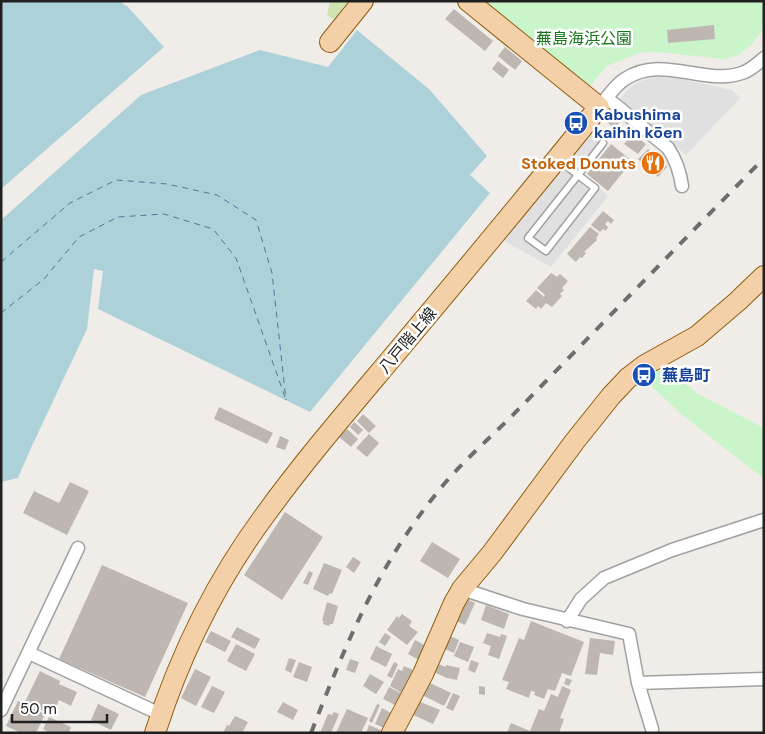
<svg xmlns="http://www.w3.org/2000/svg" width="765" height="734" font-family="'DM Sans','Noto Sans JP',sans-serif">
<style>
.grass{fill:#cee5b3}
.park{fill:#caf5cb}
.parking{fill:#e0e0e0}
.water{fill:#add1d9}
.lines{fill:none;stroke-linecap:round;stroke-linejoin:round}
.ferry{stroke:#4e7799;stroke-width:1;stroke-dasharray:6 5;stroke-linecap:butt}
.building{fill:#bdb6b1}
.lane-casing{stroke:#a1a1a1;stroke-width:9}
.street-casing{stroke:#a1a1a1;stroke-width:15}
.primary-casing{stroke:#8e5e0e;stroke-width:22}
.lane{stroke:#fff;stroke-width:6}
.street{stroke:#fff;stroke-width:12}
.primary{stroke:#f4d0a9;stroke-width:20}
.rail{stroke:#6e6e6e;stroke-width:4;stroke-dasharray:10 10;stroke-linecap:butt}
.labels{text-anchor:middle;stroke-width:5;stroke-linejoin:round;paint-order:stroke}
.park-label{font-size:16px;fill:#17761a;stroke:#fff}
.transit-label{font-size:16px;font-weight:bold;fill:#164399;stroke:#fff;text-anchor:start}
.food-label{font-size:16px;font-weight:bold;fill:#c56008;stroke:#fff;text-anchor:end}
.street-label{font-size:16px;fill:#202020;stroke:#fff}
</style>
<rect width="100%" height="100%" fill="#f0ede8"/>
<path class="grass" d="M330,1H348L334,20L327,15Z"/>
<path class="park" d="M483,1H764V29L752,44L737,56L723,59L668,53L653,52L639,53L607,66L588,88Z
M661,362L698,394L764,428V479L682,415L642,377Z"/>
<path class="parking" d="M658,77L674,78L732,90L740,98L686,155L619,100L631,86L643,80Z
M594,132L608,143L583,175L608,196L551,267L501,239Z"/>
<path class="water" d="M1,1H119L128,7L164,47L1,189Z
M357,30L429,89L487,156L470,175L490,193L310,412L98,309L103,271L94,269L87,329L31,448L18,478L1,482V220L141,95L260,50L328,67Z"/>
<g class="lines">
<path class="ferry" d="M1,262L70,203L116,180L167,184L217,195L256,220L272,273L286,400
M1,313L44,279L79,237L118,217L164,214L213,229L236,258L285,397"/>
</g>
<path class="building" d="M454,9L493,41L485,51L445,19Z
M714,25L715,39L668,43L667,30Z
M505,47L522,61L515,70L498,56Z
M498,61L509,70L503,78L492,69Z
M614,116L620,122L615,129L608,123Z
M632,134L646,144L638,154L624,144Z
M611,144L632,161L608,191L587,174Z
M648,149L667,167L658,177L638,159Z
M603,211L614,220L611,224L608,221L605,224L608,227L606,231L603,229L600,232L591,225Z
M590,227L599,234L596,238L597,240L584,252L586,253L582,258L580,257L576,262L567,254Z
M551,273L557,277L560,274L568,281L562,288L564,290L560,294L562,296L552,307L546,303L541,309L538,306L536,309L526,301L536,290L544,297L545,295L537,288Z
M219,407L273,433L267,444L214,419Z
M363,414L376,426L369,433L357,421Z
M354,422L363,430L358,435L350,427Z
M347,429L358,439L351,447L339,437Z
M369,434L379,443L367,457L356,448Z
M280,436L289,440L285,450L276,447Z
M70,482L89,491L67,535L23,513L34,491L59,503Z
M285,512L323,537L282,600L244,575Z
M432,542L460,559L448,578L420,561Z
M353,557L361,562L354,573L346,567Z
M324,563L342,570L332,594L330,593L328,596L313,589Z
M102,565L188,603L145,697L59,659Z
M309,571L313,573L308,585L303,583Z
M465,598L475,603L465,625L454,620Z
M327,602L338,606L333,624H330L329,626L323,624L324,621H322Z
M486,605L509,614L504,629L481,620Z
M402,614L412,621L409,626L418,632L407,645L387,630L397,616L399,618Z
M531,621L584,642L571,676L562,673L555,691L548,689L544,699L534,695L535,692L531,691L529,698L506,689L509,682L502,680L519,638L524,640Z
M237,627L260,639L255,649L231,637Z
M211,631L231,641L225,652L205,642Z
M385,633L391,637L385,646L379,642Z
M487,633L500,637L501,634L507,636L499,659L488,655L491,646L483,643Z
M450,636L459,640L454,653L445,649Z
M590,638L615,641L613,655L600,653L597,675L585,674Z
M415,640L426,646L419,660L408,654Z
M460,642L474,647L468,662L454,656Z
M236,644L255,654L246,671L227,661Z
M376,646L392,654L386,667L370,659Z
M289,658L296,660L291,673L285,670Z
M350,659L359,662L355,673L346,670Z
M471,660L479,663L475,673L468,670Z
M299,662L312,667L307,682L293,677Z
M394,662L398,664L392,678L387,676Z
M438,664L446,667V665L460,668L457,680L447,678L434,672Z
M404,666L413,670L402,693L390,686L398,669L402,671Z
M195,669L211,677L196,706L181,698Z
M40,671L60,681L59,684L77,692L71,706L59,700L54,712L47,709L45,712L25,702Z
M370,674L384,682L376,694L363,686Z
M566,678L572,680L569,686L564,684Z
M428,682L451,693L444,706L422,695Z
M212,686L225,692L214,713L201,707Z
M479,686L485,687V695L479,694Z
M562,686L571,690L560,718L564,719L559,733H507L511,723L530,731L539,709L544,711L551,694L558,697Z
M389,687L403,694L397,706L383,699Z
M453,693L460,696L453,711L446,708Z
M18,701L45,714L36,733H21L6,726Z
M418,701L440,710L433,724L411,714Z
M283,702L298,710L293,720L277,712Z
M98,704L119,714L111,730L91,720Z
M377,704L380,705L372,723L369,721Z
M382,708L391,713L384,728L375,724Z
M347,709L368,718L361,733H336Z
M334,712L339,714L331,733H320L328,714L332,715Z
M235,716L248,722L242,733H223L227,725L229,726Z
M49,717L71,727L69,733H50L43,729Z
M369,725L383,731L382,733H366Z"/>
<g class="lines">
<g class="lane-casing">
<path id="lane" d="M560,161L578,175L603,143
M578,175L595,188L546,251L528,238Z"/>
</g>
<g class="street-casing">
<path id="street" d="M607,98L668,148C676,160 680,171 682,186
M599,107C607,98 615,85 625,79C662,54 703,86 742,73C751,70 757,64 764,58
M462,589L523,609L629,634L638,683L652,729
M567,621L581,599L604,578L672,550L764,520
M29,653L160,714
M638,683L764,679
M1,710L78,548"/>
</g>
<g class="primary-casing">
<path id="primary" d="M330,42L363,1
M155,733C180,655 216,581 265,515C307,457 355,402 401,347C468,267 534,188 599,107L468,1
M392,733L423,674L454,603L462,589L492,553L575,441L611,396L628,378L645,365L697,336L738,301L764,276"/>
</g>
<use href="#lane" class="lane"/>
<use href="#street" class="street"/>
<use href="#primary" class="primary"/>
<path class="rail" d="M311,733C345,646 377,567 436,494C457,467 483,444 508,420L764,158"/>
</g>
<defs>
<g id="bus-disc" transform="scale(1.25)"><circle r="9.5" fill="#1a4fb4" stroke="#fff"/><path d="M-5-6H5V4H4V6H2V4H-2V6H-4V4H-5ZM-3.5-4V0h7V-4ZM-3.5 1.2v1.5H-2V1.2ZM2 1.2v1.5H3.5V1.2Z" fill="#fff"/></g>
<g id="restaurant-disc" transform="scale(1.25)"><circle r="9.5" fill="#e8710a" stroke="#fff"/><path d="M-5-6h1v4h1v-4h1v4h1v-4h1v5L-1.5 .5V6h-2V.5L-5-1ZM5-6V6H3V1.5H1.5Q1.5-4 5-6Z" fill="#fff"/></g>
</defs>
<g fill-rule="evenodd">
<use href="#bus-disc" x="576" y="123"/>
<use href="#restaurant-disc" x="653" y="163"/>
<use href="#bus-disc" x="644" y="375"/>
</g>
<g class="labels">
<g class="park-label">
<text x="584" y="44">蕪島海浜公園</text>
</g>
<g class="transit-label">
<text x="594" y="120">Kabushima<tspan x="594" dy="18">kaihin kōen</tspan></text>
<text x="662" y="381">蕪島町</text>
</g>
<g class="food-label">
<text x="636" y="169">Stoked Donuts</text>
</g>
<g class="street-label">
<text transform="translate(407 340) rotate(-50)" y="6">八戸階上線</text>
</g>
</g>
<rect width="765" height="734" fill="none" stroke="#202020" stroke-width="5"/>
<path d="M12 714v8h95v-8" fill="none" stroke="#202020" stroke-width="2.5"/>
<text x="20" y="714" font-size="15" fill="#202020" stroke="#ffffff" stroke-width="4" paint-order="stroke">50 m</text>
</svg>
